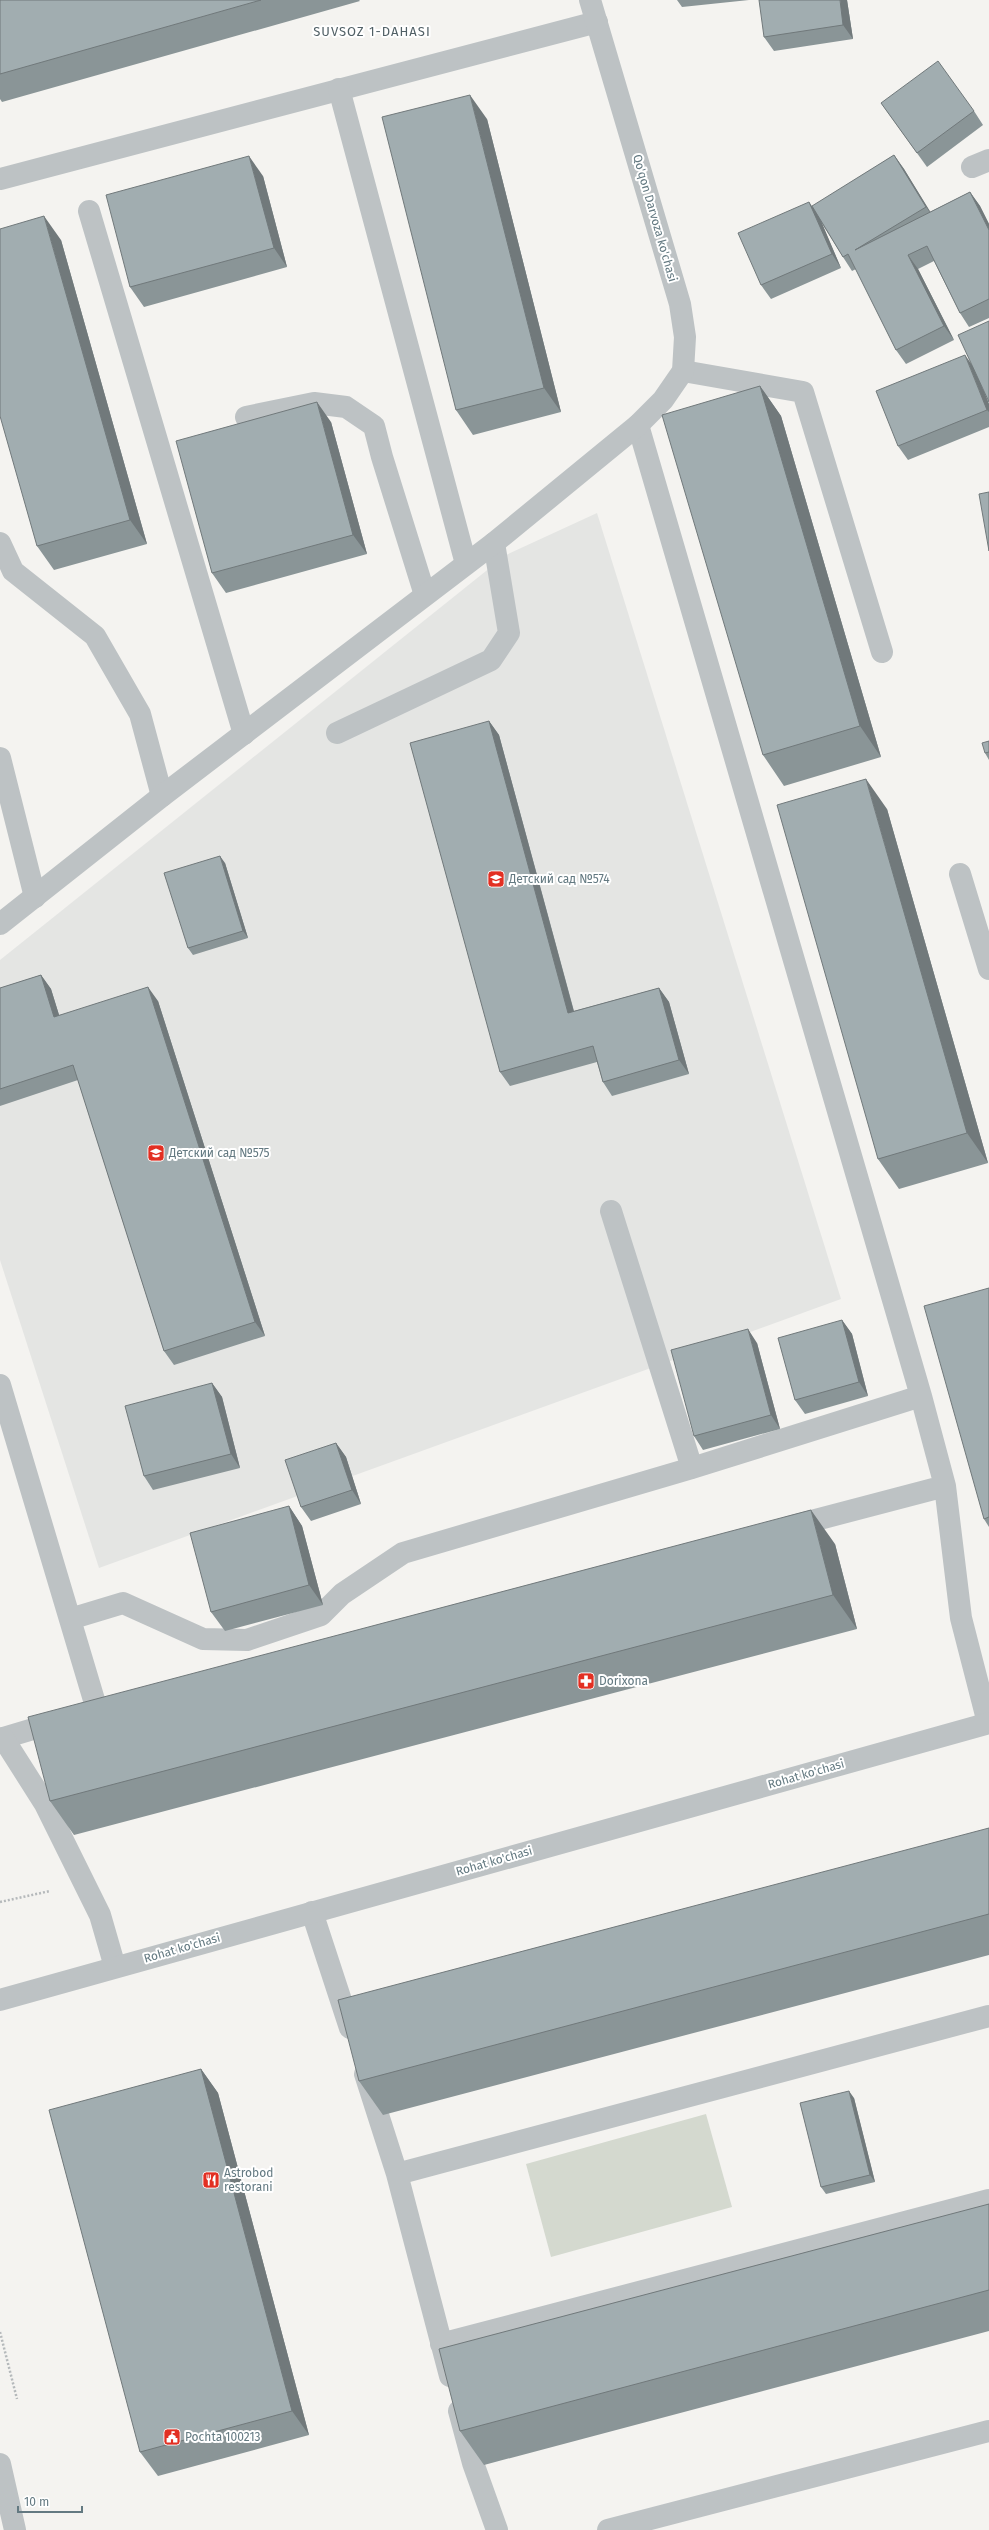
<svg xmlns="http://www.w3.org/2000/svg" width="989" height="2530" font-family="'Fira Sans',sans-serif">
<style>
.built{fill:#e4e5e3}
.green{fill:#d4d9cf}
.lines{fill:none;stroke-linecap:round;stroke-linejoin:round}
.path{stroke:#b5b9bb;stroke-width:2.5;stroke-dasharray:2 2;stroke-linecap:butt}
.service{stroke:#bdc2c4;stroke-width:22}
.minor{stroke:#bdc2c4;stroke-width:22}
.tertiary{stroke:#bdc2c4;stroke-width:22}
.wall{fill:#8a9597}
.shaded-wall{fill:#71797b}
.building{fill:#a1adb0;stroke:#71797b}
.labels{text-anchor:middle;stroke-width:4;stroke-linejoin:round;paint-order:stroke}
.street-label{font-size:12px;fill:#637981;stroke:#fff}
.poi-label{font-size:12px;fill:#637981;stroke:#fff;text-anchor:start}
.neighbourhood-label{font-size:13px;letter-spacing:1px;fill:#516066;stroke:#fff}
</style>
<rect width="100%" height="100%" fill="#f4f3f0"/>
<path class="built" d="M597,513L841,1299L99,1568L0,1260V960L506,555Z"/>
<path class="green" d="M706,2114L732,2207L551,2257L526,2164Z"/>
<g class="lines">
<path class="path" d="M0,1902L50,1891
M0,2332L17,2399"/>
<path class="service" d="M0,179L597,22
M89,211L244,734
M683,371L803,392L882,652
M246,417L314,403L346,407L374,426L382,457L425,595
M638,425L921,1396L945,1486L961,1618L988,1723
M0,543L13,571L95,636L140,714L162,796
M337,733L491,660L509,633L494,543
M0,758L35,897
M960,874L989,969
M611,1211L692,1468
M0,1385L97,1710
M789,1527L945,1486
M70,1619L123,1603L203,1639L247,1640L321,1615L342,1594L403,1553L692,1468L921,1396
M3,1738L60,1721
M312,1912L350,2028
M365,2074L397,2174L450,2376
M397,2174L989,2016
M441,2344L989,2200
M459,2411L473,2463L497,2530
M608,2530L989,2431"/>
<path class="minor" d="M339,89L466,564
M972,167L989,160
M0,924L162,796L494,543L638,425L663,400L683,371L685,337L680,304L590,0
M3,1738L45,1804L100,1915L115,1967"/>
<path class="tertiary" d="M0,2000L989,1723
M0,2464L15,2530"/>
</g>
<path class="wall" d="M0,0H359L360,1L2,102L0,99Z
M677,0H749L682,7Z
M847,0L853,39L774,51L764,37Z
M881,103L974,111L983,125L927,167Z
M487,119L561,412L473,435L456,410Z
M894,155L904,169L930,212L970,192L980,206L989,224V318L969,327L960,313L934,261L918,269L954,340L906,364L896,350L856,269L852,271L843,257L821,222L841,268L771,299L761,285L809,202L812,207Z
M263,176L287,267L144,307L130,287Z
M61,240L147,544L54,570L37,546Z
M760,386L781,416L881,757L784,786L763,755Z
M983,389L989,404V427L908,460L898,446Z
M331,422L367,554L226,593L212,573Z
M489,721L499,735L574,1011L659,988L669,1002L689,1074L612,1096L603,1082L597,1062L510,1086L500,1072Z
M989,741V760L985,753Z
M887,809L988,1163L899,1189L878,1159Z
M225,863L248,938L193,955L188,948Z
M41,975L51,989L59,1015L158,1001L265,1336L174,1365L164,1351L78,1080L0,1106V988Z
M989,1288V1527L984,1519Z
M842,1320L852,1334L868,1396L805,1414L795,1400Z
M757,1343L780,1429L703,1450L694,1436Z
M212,1383L222,1397L240,1468L153,1490L144,1476Z
M336,1443L346,1457L361,1504L311,1521L301,1507Z
M289,1506L302,1526L323,1605L225,1631L211,1612Z
M835,1544L857,1629L74,1835L50,1801Z
M989,1828V1955L383,2115L359,2081Z
M201,2069L218,2093L309,2435L158,2476L140,2452Z
M854,2098L875,2182L826,2194L821,2187Z
M989,2204V2331L484,2465L460,2431Z"/>
<path class="shaded-wall" d="M840,0H847L853,39L843,25Z
M470,95L487,119L561,412L544,388Z
M894,155L904,169L936,221L926,207Z
M249,156L263,176L287,267L274,248Z
M970,192L980,206L989,224V230Z
M809,202L819,216L841,268L832,254Z
M44,216L61,240L147,544L130,520Z
M908,255L918,269L954,340L944,326Z
M965,355L975,369L989,404V412L987,410Z
M760,386L781,416L881,757L860,726Z
M317,402L331,422L367,554L353,535Z
M489,721L499,735L578,1027L568,1013Z
M866,779L887,809L988,1163L967,1133Z
M220,856L225,863L248,938L243,931Z
M41,975L51,989L64,1031L54,1017Z
M148,987L158,1001L265,1336L255,1322Z
M659,988L669,1002L689,1074L679,1060Z
M842,1320L852,1334L868,1396L859,1382Z
M748,1329L757,1343L780,1429L771,1415Z
M212,1383L222,1397L240,1468L231,1454Z
M336,1443L346,1457L361,1504L352,1490Z
M289,1506L302,1526L323,1605L309,1585Z
M811,1510L835,1544L857,1629L833,1595Z
M201,2069L218,2093L309,2435L292,2411Z
M849,2091L854,2098L875,2182L870,2175Z"/>
<path class="building" d="M0,0H261L0,74Z
M759,0H840L843,25L764,37Z
M938,61L974,111L917,153L881,103Z
M470,95L544,388L456,410L382,117Z
M894,155L926,207L855,250L970,192L989,230V299L960,313L927,246L908,255L944,326L896,350L848,254L843,257L812,206Z
M249,156L274,248L130,287L106,195Z
M809,202L832,254L761,285L738,233Z
M44,216L130,520L37,546L0,416V229Z
M989,321V402L958,335Z
M965,355L987,410L898,446L876,391Z
M760,386L860,726L763,755L662,415Z
M317,402L353,535L212,573L176,441Z
M989,492V551L979,494Z
M489,721L568,1013L659,988L679,1060L603,1082L593,1046L500,1072L410,743Z
M989,741V752L985,753L982,743Z
M866,779L967,1133L878,1159L777,805Z
M220,856L243,931L188,948L164,873Z
M41,975L54,1017L148,987L255,1322L164,1351L73,1065L0,1089V988Z
M989,1288V1517L984,1519L924,1306Z
M842,1320L859,1382L795,1400L778,1338Z
M748,1329L771,1415L694,1436L671,1350Z
M212,1383L231,1454L144,1476L125,1406Z
M336,1443L352,1490L301,1507L285,1460Z
M289,1506L309,1585L211,1612L190,1533Z
M811,1510L833,1595L50,1801L28,1717Z
M989,1828V1914L359,2081L338,2000Z
M201,2069L292,2411L140,2452L49,2110Z
M849,2091L870,2175L821,2187L800,2103Z
M989,2204V2290L460,2431L439,2349Z"/>
<defs>
<g id="school-square" transform="scale(0.9)"><rect x="-9" y="-9" width="18" height="18" rx="4" fill="#e22f22" stroke="#fff"/><path d="M0-5L7-2L0 1L-7-2ZM-4 1L0 2.5L4 1V4Q0 6-4 4Z" fill="#fff"/></g>
<g id="pharmacy-square" transform="scale(0.9)"><rect x="-9" y="-9" width="18" height="18" rx="4" fill="#e22f22" stroke="#fff"/><path d="M-2-6h4v4h4v4h-4v4h-4v-4h-4v-4h4Z" fill="#fff"/></g>
<g id="restaurant-square" transform="scale(0.9)"><rect x="-9" y="-9" width="18" height="18" rx="4" fill="#e22f22" stroke="#fff"/><path d="M-5-6h1v4h1v-4h1v4h1v-4h1v5L-1.5 .5V6h-2V.5L-5-1ZM5-6V6H3V1.5H1.5Q1.5-4 5-6Z" fill="#fff"/></g>
<g id="civic-square" transform="scale(0.9)"><rect x="-9" y="-9" width="18" height="18" rx="4" fill="#e22f22" stroke="#fff"/><path d="M-.6-6.5H3V-4.5H.6V-3L4-1V1h2V6H-6V1h2V-1L-.6-3ZM-1.2 2.5V6h2.4V2.5Z" fill="#fff"/></g>
</defs>
<g fill-rule="evenodd">
<use href="#school-square" x="496" y="879"/>
<use href="#school-square" x="156" y="1153"/>
<use href="#pharmacy-square" x="586" y="1681"/>
<use href="#restaurant-square" x="211" y="2180"/>
<use href="#civic-square" x="172" y="2437"/>
</g>
<g class="labels">
<g class="street-label">
<text transform="translate(655 218) rotate(74)" y="4">Qo'qon Darvoza ko'chasi</text>
<text transform="translate(806 1774) rotate(-16)" y="4">Rohat ko'chasi</text>
<text transform="translate(494 1861) rotate(-16)" y="4">Rohat ko'chasi</text>
<text transform="translate(182 1948) rotate(-16)" y="4">Rohat ko'chasi</text>
</g>
<g class="poi-label">
<text x="509" y="883">Детский сад №574</text>
<text x="169" y="1157">Детский сад №575</text>
<text x="599" y="1685">Dorixona</text>
<text x="224" y="2177">Astrobod<tspan x="224" dy="14">restorani</tspan></text>
<text x="185" y="2441">Pochta 100213</text>
</g>
<g class="neighbourhood-label">
<text x="372" y="36">SUVSOZ 1-DAHASI</text>
</g>
</g>
<path d="M18 2506v6h64v-6" fill="none" stroke="#637981" stroke-width="2"/>
<text x="24" y="2506" font-size="12" fill="#637981" stroke="#ffffff" stroke-width="3" paint-order="stroke">10 m</text>
</svg>
